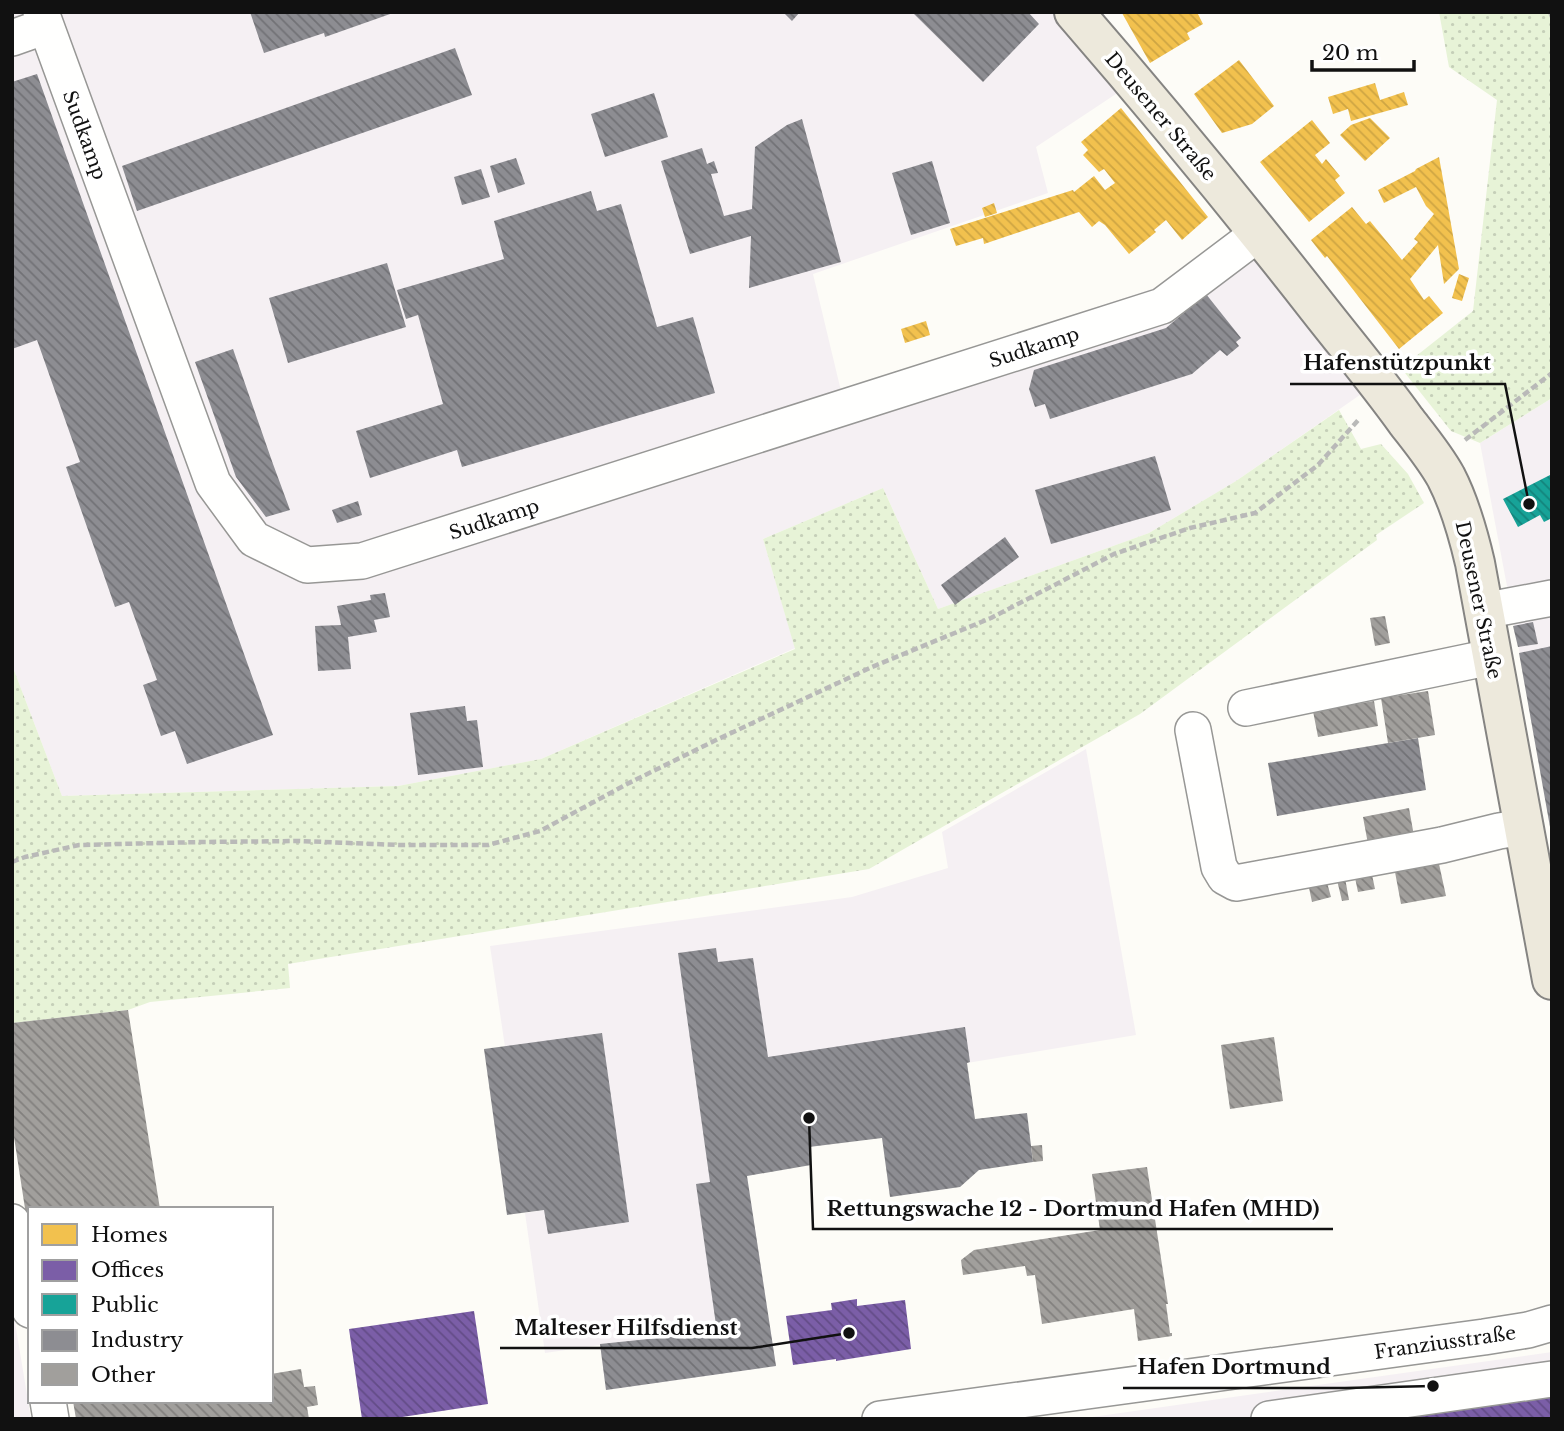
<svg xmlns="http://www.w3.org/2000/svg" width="1564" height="1431" font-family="'Libre Baskerville',serif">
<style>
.industrial{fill:#f5f0f3}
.green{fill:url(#green-dots)}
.homes{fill:url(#homes-back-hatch)}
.offices{fill:url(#offices-back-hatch)}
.public{fill:url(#public-back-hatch)}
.industry{fill:url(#industry-back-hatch)}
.building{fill:url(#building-back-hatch)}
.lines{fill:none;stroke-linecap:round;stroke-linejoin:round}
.minor-casing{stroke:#979795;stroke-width:38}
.major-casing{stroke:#858482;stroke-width:42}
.path{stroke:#b9b9b8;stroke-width:4.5;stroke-dasharray:7 3.5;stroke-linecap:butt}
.minor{stroke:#fffffe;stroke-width:35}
.major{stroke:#ede9dc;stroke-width:38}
.labels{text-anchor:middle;stroke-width:7;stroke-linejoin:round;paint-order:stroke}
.street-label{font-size:19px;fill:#111;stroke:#fff}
.leader{fill:none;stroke:#111;stroke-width:2.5}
.callout-dot{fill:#111;stroke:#fff;stroke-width:2.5}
.callout-label{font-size:21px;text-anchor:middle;font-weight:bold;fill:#111;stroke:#fff;stroke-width:7;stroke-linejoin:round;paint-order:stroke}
</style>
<defs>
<pattern id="green-dots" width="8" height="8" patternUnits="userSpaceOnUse" patternTransform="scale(1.75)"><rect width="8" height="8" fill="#e7f3d7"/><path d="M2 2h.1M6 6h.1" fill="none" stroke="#c5cfb8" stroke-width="1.8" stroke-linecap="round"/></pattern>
<pattern id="homes-back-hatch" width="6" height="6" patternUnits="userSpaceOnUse" patternTransform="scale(1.75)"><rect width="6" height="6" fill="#f2c14e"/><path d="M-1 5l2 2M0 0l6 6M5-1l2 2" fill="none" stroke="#cea543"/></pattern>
<pattern id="offices-back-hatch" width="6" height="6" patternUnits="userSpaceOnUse" patternTransform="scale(1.75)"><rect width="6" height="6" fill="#7b5ea7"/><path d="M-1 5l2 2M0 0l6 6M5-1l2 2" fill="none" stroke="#634c87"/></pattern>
<pattern id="public-back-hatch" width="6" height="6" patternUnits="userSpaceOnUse" patternTransform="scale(1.75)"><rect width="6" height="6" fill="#17a398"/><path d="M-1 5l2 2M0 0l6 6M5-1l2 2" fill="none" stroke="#13837b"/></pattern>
<pattern id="industry-back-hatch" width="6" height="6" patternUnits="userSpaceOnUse" patternTransform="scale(1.75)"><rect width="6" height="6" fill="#8d8d92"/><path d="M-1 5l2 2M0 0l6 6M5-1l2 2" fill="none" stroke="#727276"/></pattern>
<pattern id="building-back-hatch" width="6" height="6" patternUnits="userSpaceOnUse" patternTransform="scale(1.75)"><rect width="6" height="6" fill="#a19f9c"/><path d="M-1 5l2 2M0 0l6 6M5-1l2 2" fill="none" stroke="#82807e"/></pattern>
</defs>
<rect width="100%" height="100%" fill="#fdfcf7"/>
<path class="industrial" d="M12,12H1062L1125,88L1036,147L1048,193L813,274L841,391L1158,287L1237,228L1367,390L1236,481L1149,533L938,609L883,488L763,539L795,648L541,759L398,786L62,796L12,665Z
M1552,398V825L1480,443Z
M1086,749L1136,1035L967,1063L743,1151L776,1366L606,1390L600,1345L545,1353L525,1213L544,1210L521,1044L505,1047L490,946L852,897L948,868L942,832Z
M12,1304L31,1419H12Z
M1552,1352V1419H1078Z"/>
<path class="green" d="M1439,12H1552V398L1480,443L1451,431L1401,368L1473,311L1497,100L1449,67Z
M1339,410L1361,449L1381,444L1408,474L1424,503L1376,535L1377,540L1140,714L869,869L288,964L290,988L150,1002L128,1010L12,1023V665L62,796L398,786L541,759L795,649L763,539L883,488L938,609L1149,533L1236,481Z"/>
<path class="homes" d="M1124,12H1197L1203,24L1187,33L1190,39L1150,63L1122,13Z
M1239,60L1274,106L1252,124L1222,133L1194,94Z
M1375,83L1380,100L1404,92L1408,105L1351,121L1348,109L1333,114L1328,97Z
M1121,108L1208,217L1182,240L1166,220L1154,230L1156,232L1129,254L1105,225L1099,221L1092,227L1079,212L984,244L983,238L956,246L950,229L1073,190L1074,192L1094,176L1105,190L1115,183L1104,169L1099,172L1083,155L1088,150L1081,142Z
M1370,118L1390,138L1365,161L1340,135L1351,125Z
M1312,120L1330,143L1315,155L1322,164L1326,159L1340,176L1335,180L1345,193L1309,222L1260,162Z
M1439,157L1459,269L1444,284L1438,245L1410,279L1424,300L1429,296L1443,313L1399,349L1327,256L1325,258L1311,240L1352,207L1366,224L1370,221L1402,260L1418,242L1414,239L1434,214L1426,206L1416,187L1384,203L1378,190L1415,171L1416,169Z
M994,203L997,213L985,217L982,208Z
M1459,274L1469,278L1462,301L1452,298Z
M926,321L930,335L905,343L901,329Z"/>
<path class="offices" d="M857,1299V1306L905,1300L911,1349L836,1361V1359L793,1365L786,1316L832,1310L831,1303Z
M474,1311L488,1404L389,1419H362L349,1329Z
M1552,1393V1418L1407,1419L1406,1413Z"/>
<path class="public" d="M1552,474V508L1550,509L1552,518L1544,522L1540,515L1518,527L1503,499Z"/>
<path class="industry" d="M250,12H393V13L325,37L324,33L264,53Z
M783,12H800L792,21Z
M912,12H1028L1039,24L983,82Z
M455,48L472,95L137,211L122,166Z
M37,74L273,735L187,764L175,731L161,736L143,685L157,680L129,602L115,607L66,467L80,462L37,340L12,349V82Z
M654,93L668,137L605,157L591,114Z
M802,119L841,262L749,288L751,236L690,254L661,161L702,148L707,164L714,161L718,173L711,174L724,216L752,209L755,147L787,125Z
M516,158L525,184L498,193L490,166Z
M932,161L950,223L911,235L892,173Z
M481,169L490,197L462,205L454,177Z
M591,191L597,211L621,204L657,327L693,317L715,393L462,467L457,450L370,478L356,431L443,404L418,315L406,319L397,290L504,259L494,221Z
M387,263L406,327L288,363L269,298Z
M1206,294L1241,338L1236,342L1239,346L1227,356L1220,350L1192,374L1050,419L1045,404L1035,407L1029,389L1034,370L1166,328Z
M233,349L273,464L290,510L266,517L236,477L195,362Z
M1155,456L1171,510L1051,544L1035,490Z
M358,501L362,515L337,523L332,510Z
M1005,537L1019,557L955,605L941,585Z
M385,593L390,617L374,620L377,632L348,637L351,669L318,671L315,626L341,625L337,606L371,600L370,595Z
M1533,622L1538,644L1518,647L1513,626Z
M1552,646V826L1550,827L1519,653Z
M465,706L467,721L477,720L483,767L418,775L410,713Z
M1418,738L1426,790L1277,816L1268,763Z
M716,948L718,962L753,958L768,1057L965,1027L970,1062L967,1063L975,1119L1027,1113L1033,1162L979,1170L960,1187L890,1197L882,1138L809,1147L811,1165L747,1176L776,1366L606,1390L600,1344L717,1332L696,1184L710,1182L678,953Z
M602,1033L629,1222L548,1234L544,1210L507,1215L484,1049Z"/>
<path class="building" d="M1385,616L1390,643L1375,646L1370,618Z
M1428,691L1435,735L1388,743L1381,698Z
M1374,701L1378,726L1318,737L1313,711Z
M1409,808L1414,836L1368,844L1363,817Z
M1439,864L1446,896L1401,904L1395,872Z
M1371,870L1375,889L1358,892L1354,873Z
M1345,878L1349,900L1342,901L1337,880Z
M1326,879L1331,897L1312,902L1308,883Z
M128,1010L160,1209H30V1227L28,1228L12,1124V1023Z
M1274,1037L1283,1101L1230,1109L1221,1045Z
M1042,1145L1043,1161L1033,1162L1031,1146Z
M1147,1167L1168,1304H1166L1170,1333H1172V1336L1138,1341L1134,1309L1042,1324L1035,1275L1027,1276L1025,1266L963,1275L961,1260L974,1250L1100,1230L1092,1174Z
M301,1369L304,1387L315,1386L318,1405L307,1407L309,1419H76L73,1401H271V1374Z"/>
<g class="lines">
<g class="minor-casing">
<path id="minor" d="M41,12L213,483L254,539L307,565L362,561L1162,306L1259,233
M12,38L46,26
M1483,611L1552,598
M1246,708L1491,657
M1193,730L1219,867L1225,877L1236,883L1442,845L1499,831L1524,827
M12,1222L30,1310
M48,1401L51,1419
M880,1419L1484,1337L1528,1330L1552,1323
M1269,1419L1552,1379"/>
</g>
<g class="major-casing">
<path id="major" d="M1074,12C1158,109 1239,207 1318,308C1347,345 1378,382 1406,421C1420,439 1435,457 1446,477C1460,504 1468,533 1475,563L1552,980"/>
</g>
<path class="path" d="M1550,12L1552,17
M1465,440L1552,373
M12,862L25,857L79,845L201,842L300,841L399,845H488L540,831L627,784L714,741L872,667L991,618L1114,554L1190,528L1255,513L1318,465L1360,418"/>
<use href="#minor" class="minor"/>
<use href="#major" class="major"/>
</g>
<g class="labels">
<g class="street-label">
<text transform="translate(1161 116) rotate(50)" y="7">Deusener Straße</text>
<text transform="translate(85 135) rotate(70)" y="7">Sudkamp</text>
<text transform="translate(1034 347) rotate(-18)" y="7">Sudkamp</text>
<text transform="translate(494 519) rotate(-18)" y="7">Sudkamp</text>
<text transform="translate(1479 600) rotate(78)" y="7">Deusener Straße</text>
<text transform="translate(1445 1342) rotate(-8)" y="7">Franziusstraße</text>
</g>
</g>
<path class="leader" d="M1529 504L1505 384H1290M809 1118L813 1229H1333M849 1333L752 1348H500M1433 1386L1345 1388H1123"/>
<g class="callout-dot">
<circle cx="1529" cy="504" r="7"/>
<circle cx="809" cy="1118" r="7"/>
<circle cx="849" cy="1333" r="7"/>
<circle cx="1433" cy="1386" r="7"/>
</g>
<g class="callout-label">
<text x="1397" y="370">Hafenstützpunkt</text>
<text x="1073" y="1216">Rettungswache 12 - Dortmund Hafen (MHD)</text>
<text x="626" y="1335">Malteser Hilfsdienst</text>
<text x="1234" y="1374">Hafen Dortmund</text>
</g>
<rect width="1564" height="1431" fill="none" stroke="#111111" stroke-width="28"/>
<rect x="28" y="1207" width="245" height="196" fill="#ffffff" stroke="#a0a0a0" stroke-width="2"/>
<rect x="42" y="1224" width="35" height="21" fill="#f2c14e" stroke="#a0a0a0" stroke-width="2"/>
<text x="91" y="1242" font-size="21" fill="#111111">Homes</text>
<rect x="42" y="1260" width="35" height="21" fill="#7b5ea7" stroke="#a0a0a0" stroke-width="2"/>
<text x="91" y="1277" font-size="21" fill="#111111">Offices</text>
<rect x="42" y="1294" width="35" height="21" fill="#17a398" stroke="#a0a0a0" stroke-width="2"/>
<text x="91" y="1312" font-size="21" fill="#111111">Public</text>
<rect x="42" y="1330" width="35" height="21" fill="#8d8d92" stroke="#a0a0a0" stroke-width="2"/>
<text x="91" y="1347" font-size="21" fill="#111111">Industry</text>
<rect x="42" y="1364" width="35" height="21" fill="#a19f9c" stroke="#a0a0a0" stroke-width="2"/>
<text x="91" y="1382" font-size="21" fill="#111111">Other</text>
<path d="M1312 60v10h102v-10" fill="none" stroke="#111111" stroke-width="3.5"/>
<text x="1322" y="60" font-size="21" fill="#111111" stroke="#ffffff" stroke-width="5" paint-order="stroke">20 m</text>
</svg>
